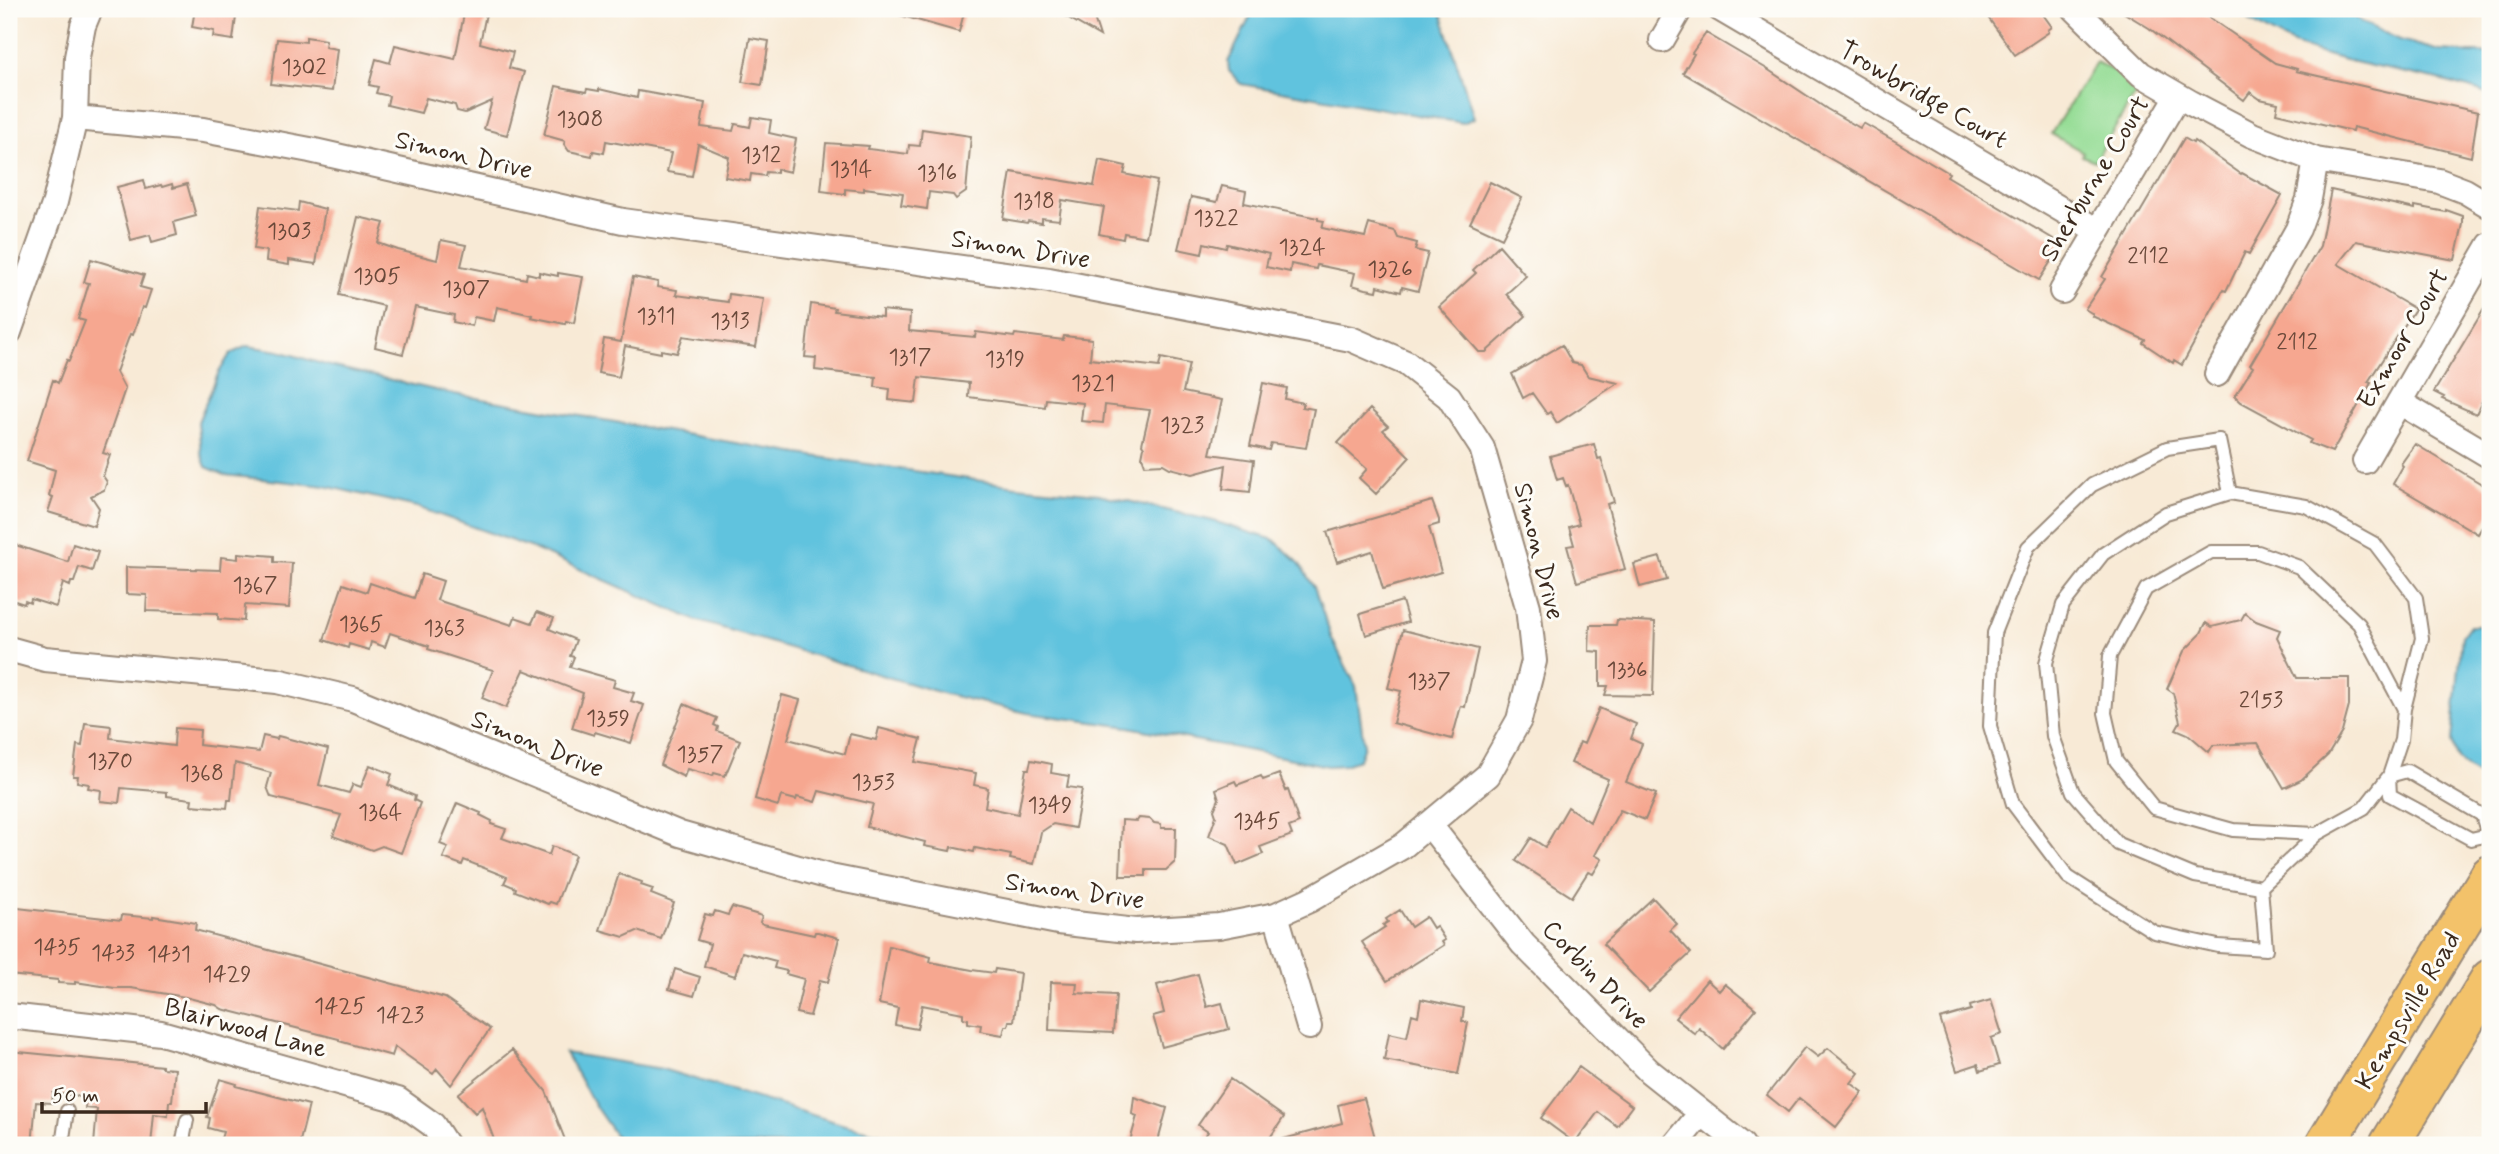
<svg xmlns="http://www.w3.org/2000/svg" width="2499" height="1154" font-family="Mynerve,sans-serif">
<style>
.green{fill:#96dd96;stroke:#68845a;stroke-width:2}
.water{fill:#60c3de;stroke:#4e767e;stroke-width:2}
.building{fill:#f6a790}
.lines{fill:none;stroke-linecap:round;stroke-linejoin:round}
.lane-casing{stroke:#9a8a7a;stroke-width:16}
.street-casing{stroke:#9a8a7a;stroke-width:28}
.primary-casing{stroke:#9a8a7a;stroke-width:42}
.lane{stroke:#fff;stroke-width:12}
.street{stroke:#fff;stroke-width:24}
.primary{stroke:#f3c26a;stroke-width:38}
.labels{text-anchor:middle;stroke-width:6;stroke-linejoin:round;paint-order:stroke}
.number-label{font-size:23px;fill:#6a493a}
.street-label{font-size:26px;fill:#3b2a1e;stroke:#fdfcf7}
</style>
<rect width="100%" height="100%" fill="#fdfcf7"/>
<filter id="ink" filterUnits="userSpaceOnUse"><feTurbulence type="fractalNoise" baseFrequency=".0143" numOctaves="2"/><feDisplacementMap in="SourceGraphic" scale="14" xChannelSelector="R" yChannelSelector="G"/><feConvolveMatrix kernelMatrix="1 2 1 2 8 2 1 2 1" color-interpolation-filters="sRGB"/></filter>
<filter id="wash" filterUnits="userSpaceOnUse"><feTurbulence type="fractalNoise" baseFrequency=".00686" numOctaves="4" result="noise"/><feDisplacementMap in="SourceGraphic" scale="28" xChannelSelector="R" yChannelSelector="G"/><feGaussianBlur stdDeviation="1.57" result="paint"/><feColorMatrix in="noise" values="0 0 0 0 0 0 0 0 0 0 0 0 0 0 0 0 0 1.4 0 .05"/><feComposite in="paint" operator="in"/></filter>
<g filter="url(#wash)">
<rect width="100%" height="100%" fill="#f8ead6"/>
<path class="green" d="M2096,62L2141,85L2095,161L2082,156L2083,152L2051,134Z"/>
<path class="water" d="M1254,9H1440L1474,118L1463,123L1241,84L1229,71L1228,62Z
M2233,9H2345L2363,23L2400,40L2440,51L2490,54V95C2433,74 2371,70 2313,51C2284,42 2258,27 2233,9Z
M247,346L279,351L326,365L448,393L799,454L1016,486L1098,494L1213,521L1274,540L1299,563L1314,587L1332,639L1356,686L1364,745L1359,760L1344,765L1328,766L1129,727L1027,713L945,694L695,620L532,548L417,507L325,486L225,475L206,467L201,453L198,422L218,374L230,354Z
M2470,625H2481L2490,630V779L2486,780C2467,768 2456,765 2452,741L2462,636Z
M565,1053L662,1069L845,1125L928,1145H622L597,1109Z"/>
<g id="blocks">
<path class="building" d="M195,9H237L233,40L213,37L214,31L192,27Z
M465,9H487L480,43L513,52L509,68L524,72L507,135L484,129L492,101L465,113L457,111L455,105L426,98L421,113L387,105L389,96L376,93L378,87L369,85L376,59L390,63L395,45L455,59Z
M897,9H965L959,32L896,14Z
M1053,9H1091L1100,36Z
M1982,9H2039L2052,27L2048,30L2049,32L2015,55Z
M2118,9H2197L2275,63L2297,69L2296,71L2478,112L2471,157L2353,127L2352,131L2276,113L2278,103L2260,99L2250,92L2244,100L2149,28Z
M1706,33L1767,69L1827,109L1860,128L1863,123L1893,140L1949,173L1947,176L2060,243L2057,247L2059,249L2039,280L1683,73L1694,54L1692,53Z
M306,37L326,40L325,47L337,49L332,91L271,84L277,39L306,42Z
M750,38L769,41L762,85L742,82Z
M556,86L586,92L587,89L599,91V89L637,98L638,91L705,103L701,127L733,131L735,124L750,127L752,117L771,120L769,133L796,139L790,172L777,169V173L766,172L765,176L751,174L750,181L725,177L729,157L698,144L692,176L667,172L671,153L606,141L604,153L593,151L592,156L569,151L564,144L565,141L544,135Z
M922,129L971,136L966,192L956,199L953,195L929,192L927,209L901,205L903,193L864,188V191L845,189V194L821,191L826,143L869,146L868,149L908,154L909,145L920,146Z
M2184,138L2193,143L2194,141L2241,174L2242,173L2282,195L2249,254L2245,252L2226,291L2223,290L2182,365L2174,360L2173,363L2143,343L2145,340L2092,316L2093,314L2085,309L2105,279L2102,277Z
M1099,160L1126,166L1124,174L1157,181L1146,237L1124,233L1123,239L1099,234L1104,207L1062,200L1059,220L1042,218V223L1028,221L1027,223L1003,219L1011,172L1094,186Z
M144,180L146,189L161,185L162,187L172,184L173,188L187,184L196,216L174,222L177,235L152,242L150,235L131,240L117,187Z
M1490,182L1522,198L1502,238L1470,223Z
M1222,186L1246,191L1244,203L1318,218V220L1324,221L1322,228L1365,237L1369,224L1395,231L1398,238L1417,243L1415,250L1428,253L1418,291L1402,287L1401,292L1378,286L1377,291L1366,289L1352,285L1355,273L1317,265L1316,269L1291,264L1290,272L1266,267L1269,254L1227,244L1226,248L1204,243L1202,254L1178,249L1191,197L1217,202Z
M2331,190L2415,209V206L2446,212V210L2463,216V224L2455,260L2356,241L2338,264L2415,309L2368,382L2371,383L2332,452L2309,443L2311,440L2241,402L2235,396L2253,367L2250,365L2320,246Z
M299,202L325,209L316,264L289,260V265L266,261L267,251L254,249L260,206L298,211Z
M358,217L384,223L378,243L398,250L437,260L441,240L466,245L461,266L526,279L527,273L539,276V272L558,276V273L583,277L574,323L566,321L565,324L531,317L532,315L497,307L494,321L474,317L472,326L453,322L454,315L415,307L403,354L375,347L384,306L339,295Z
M1499,245L1526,276L1506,294L1526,316L1486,352H1479L1439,307L1476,273L1473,270Z
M91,259L144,275L140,287L151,290L145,308L142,307L133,335L130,334L116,372L125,389L103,453L110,455L103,476L107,482L104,490L91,496L99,508L94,526L48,512L53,497L49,496L55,470L27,461L53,380L58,383L67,360L69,361L85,321L78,319L89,283L84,282Z
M633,277L658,282L657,287L677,290L676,295L728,302L729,294L764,299L756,347L683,336L677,353L661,350V353L625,346L619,377L598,373L604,339L621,342Z
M2490,299V384L2476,414L2442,399L2444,397L2434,392Z
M811,304L835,308L834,311L882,317V310L910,313L909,331L975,337L976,332L1014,337L1015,334L1063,340L1064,336L1092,339L1090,359L1159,367L1161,358L1189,364L1183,392L1222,400L1210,454L1254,460L1250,492L1223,489L1226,465L1193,474L1170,468L1163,464L1145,465L1142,457L1144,447L1142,444L1150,410L1105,405L1103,423L1081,421L1083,403L1046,399L1045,407L968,397L969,383L919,377L916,403L889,400L890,389L875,387L876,377L815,370L816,358L805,357Z
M1562,345L1572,363L1581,365L1588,376L1618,383L1557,423L1550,412L1547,414L1532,393L1523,398L1512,374Z
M1263,383L1287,388L1285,399L1303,403L1302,407L1314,409L1306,448L1271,443L1269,450L1250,446Z
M1370,409L1388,426L1383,430L1410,457L1376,494L1359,478L1367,469L1338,443Z
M1594,444L1598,459L1601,458L1614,502L1607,504L1625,569L1577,582L1567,546L1574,545L1569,527L1579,524L1568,485L1566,486L1563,478L1557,480L1550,456Z
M2415,444L2490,489V513L2478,534L2393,484L2403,466L2401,464Z
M1432,501L1439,520V524L1429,527L1441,572L1383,589L1372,551L1337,562L1327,532Z
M9,543L68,562L73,544L98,552L92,571L79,567L74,582H71L70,586L63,583L56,607L31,599L30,603L25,601L24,604L9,599Z
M238,553L274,556V562L292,563L289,608L245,605L244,621L218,619V613L146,611L147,595L126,594V567L220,570L221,557L238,559Z
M1660,557L1667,580L1640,587L1634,564Z
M422,574L443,581L437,600L512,625L515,617L532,623L537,612L554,618L549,629L576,640L570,656L574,657L570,667L615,680L613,687L634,693L631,701L644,705L631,743L595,732L594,735L572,728L583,693L524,670L506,708L482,698L493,670L428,649L429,646L390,633L385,647L371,642L369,650L349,644L348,648L324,640L343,584L367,592L370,583L414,598Z
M1402,601L1408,622L1366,635L1360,614Z
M2245,613L2256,621L2280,630L2277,637L2297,678H2349V706L2342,732L2328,755L2301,780L2284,788L2258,743L2213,745L2209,752L2188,734L2176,729L2180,722L2173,693L2167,689L2184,651L2200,635L2206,623L2212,627L2241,620Z
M1617,620L1655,622L1653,696L1605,695L1608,686H1600V652L1589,651L1590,625H1616Z
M1403,630L1478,649L1465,707L1461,706L1452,739L1393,723L1401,691L1388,688Z
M782,695L800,700L788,739L845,754L850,734L876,740L879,728L921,739L915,762L976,773L974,785L988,788L985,807L1018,814L1026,769H1029L1031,760L1052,764L1051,773L1069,776L1067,787L1082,789L1075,828L1053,824L1041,832L1034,864L1010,859L1011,855L975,848L974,852L951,847L950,851L924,846L925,842L867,827L873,804L819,791L815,802L797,797L796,800L781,796L778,806L755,799Z
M684,704L717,718L714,725L718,727L717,731L740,740L725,776L714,773L713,776L687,769L684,777L660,765Z
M1599,708L1636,724L1631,739L1642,744L1626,782L1656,794L1645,820L1620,810L1595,855L1602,859L1593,874L1588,872L1572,897L1516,861L1531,838L1545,847L1568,807L1590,822L1608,779L1571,763L1580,742L1584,744Z
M85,723L111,726L110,738L174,746L175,728L200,730L199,745L259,752L263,736L277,739L278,736L328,749L319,785L349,793L353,784L361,787L370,765L392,774L388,785L415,796L414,800L420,803L401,853L382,846L372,850L333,836L341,815L271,797L267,787L271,773L235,763L231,800H228L227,808L191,805L192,799L167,796V792L121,788L119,803L100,801L101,790L88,788L89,784L77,782L78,776H73L77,745L82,746Z
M1279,774L1286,791L1288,790L1299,823L1289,827L1292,835L1260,847L1263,854L1237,865L1228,844L1209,836L1216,816L1214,810L1219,799L1216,789L1235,781L1237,785L1261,776L1263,780Z
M457,803L481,813L480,815L492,821L491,824L506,829L502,838L549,855L552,846L575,855L556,904L550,902L548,904L515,891L516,888L504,883L507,877L464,860L462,865L443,858L448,847L440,844Z
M1139,818L1150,819L1154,823L1161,824V828H1176L1175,862L1166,870H1146V876H1120L1122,820L1137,821Z
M619,874L642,882L641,885L653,889L651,894L674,903L661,939L637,931L624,937L600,930Z
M1653,898L1677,924L1670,930L1691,953L1649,992L1603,944Z
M9,907L121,920L122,915L153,918V916L196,923L195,930L445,998L490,1029L451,1085L437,1069L433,1074L395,1047L392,1056L339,1041V1039L222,1009L216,1005L185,997L131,988H115L75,982V984L58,983V980L9,975Z
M732,907L762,916L760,922L763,924L814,935L815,932H818L839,938L828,982L820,980L810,1016L796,1013L804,979L786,974L787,971L774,968L776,961L742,952L735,976L704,966L710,944L697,940L705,914L713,916L715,911L728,915Z
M1400,910L1411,927L1426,917L1433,928L1436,926L1445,940L1442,942L1444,945L1387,981L1362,942L1385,927L1383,925L1388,922L1386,919Z
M889,946L931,957L930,962L972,970L994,973L995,969L1020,973L1014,1021H1009L1008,1026H1005L1003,1035L980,1031L981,1025L968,1023V1019L963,1018V1013L922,1005L917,1029L895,1025L898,1008L879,1004Z
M675,969L700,977L694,996L669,989Z
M1198,974L1207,1007L1222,1003L1229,1029L1162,1047L1153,1016L1164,1013L1157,985Z
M1707,980L1719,991L1725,984L1756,1009L1723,1049L1699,1028L1695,1034L1675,1018Z
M1051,982L1077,983L1076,993L1116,995L1113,1033L1049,1030Z
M1421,999L1464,1008L1462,1021L1468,1023L1458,1074L1384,1060L1389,1033L1407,1037L1412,1014L1418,1016Z
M1991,1000L2002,1034L1991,1038L1999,1065L1980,1071L1978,1064L1957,1071L1940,1019L1971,1010L1970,1006Z
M1805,1047L1818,1057L1828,1048L1859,1073L1851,1083L1863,1092L1836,1127L1799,1098L1788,1112L1767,1095Z
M512,1050L546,1091L567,1145H496L482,1107L475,1113L458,1094Z
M9,1051L162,1066V1068L175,1069L172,1102H169L168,1116L154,1114L151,1145H94L97,1109L85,1108L86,1097L53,1093L52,1103L36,1102L32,1145H9Z
M1579,1067L1632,1106L1617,1126L1598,1112L1575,1143L1541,1118Z
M220,1079L237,1084L236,1086L309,1105L299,1145H219L223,1132L208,1128L210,1118L207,1117Z
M1230,1079L1284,1117L1265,1145H1217L1205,1136L1208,1132L1198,1125Z
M1134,1097L1167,1108L1157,1145H1129L1137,1116L1132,1114Z
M1364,1098L1377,1145H1281L1280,1140L1342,1123L1338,1105Z"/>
</g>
</g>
<g filter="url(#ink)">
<use href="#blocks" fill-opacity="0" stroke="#9a8a7a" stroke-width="2"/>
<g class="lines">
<g class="lane-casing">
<path id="lane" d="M2230,493L2306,506L2375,544L2416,598L2422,638L2404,709L2401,740L2389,776L2364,808L2317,834L2261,887L2195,876L2118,844L2073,792L2053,736L2046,663L2063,605L2103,554L2166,513Z
M2230,493L2219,440L2167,448L2092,485L2028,547L1994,633L1990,726L2013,804L2068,877L2154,932L2218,946L2266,949L2261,887
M2407,771L2482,815L2488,835L2471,839L2390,795L2389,776Z
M2317,834L2233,830L2154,808L2116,761L2105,713L2110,656L2146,589L2211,552H2258L2299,567L2359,624L2404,709
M62,1145L67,1111
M182,1145L187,1120"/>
</g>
<g class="street-casing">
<path id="street" d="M1720,9L2098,231
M2075,9L2141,74L2191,103L2252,135L2316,160L2439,181L2465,191L2490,206
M1662,40L1680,9
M2062,291L2178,96
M9,332L55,202L75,118L77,57L83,26L90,9
M2217,374L2298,229L2309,199L2316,160
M2399,402L2490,456
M2365,461L2490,245
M9,649L45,659L277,681L353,699L680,834L830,877L1058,922L1136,931L1219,926L1276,915L1309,900L1403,846L1488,775L1519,720L1534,661L1528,607L1482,448L1449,397L1406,363L1351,339L1049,280L623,221L310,150L203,130L75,118
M1429,824L1523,944L1649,1071L1742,1145
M1276,915L1309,1027
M9,1016L161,1033L398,1100L433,1125L446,1145
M1675,1145L1701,1113"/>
</g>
<g class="primary-casing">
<path id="primary" d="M2325,1145L2490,875
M2389,1145L2490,979"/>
</g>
<use href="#lane" class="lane"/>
<use href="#street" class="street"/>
<use href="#primary" class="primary"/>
</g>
</g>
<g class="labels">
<g class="number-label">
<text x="304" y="74">1302</text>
<text x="580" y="126">1308</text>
<text x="761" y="162">1312</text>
<text x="851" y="176">1314</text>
<text x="937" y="180">1316</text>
<text x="1034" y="208">1318</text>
<text x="1216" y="225">1322</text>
<text x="289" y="238">1303</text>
<text x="1302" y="254">1324</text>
<text x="2148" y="263">2112</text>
<text x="1390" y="276">1326</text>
<text x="377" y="283">1305</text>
<text x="466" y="296">1307</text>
<text x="656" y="323">1311</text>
<text x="730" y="328">1313</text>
<text x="2297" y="349">2112</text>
<text x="910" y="364">1317</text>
<text x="1005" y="366">1319</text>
<text x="1093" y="390">1321</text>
<text x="1182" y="432">1323</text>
<text x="255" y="592">1367</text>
<text x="361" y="631">1365</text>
<text x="444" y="635">1363</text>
<text x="1627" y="677">1336</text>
<text x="1429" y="688">1337</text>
<text x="2261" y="707">2153</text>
<text x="608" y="725">1359</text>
<text x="700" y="761">1357</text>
<text x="110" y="768">1370</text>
<text x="202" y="780">1368</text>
<text x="873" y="789">1353</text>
<text x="1050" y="812">1349</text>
<text x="380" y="819">1364</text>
<text x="1257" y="828">1345</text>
<text x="57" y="954">1435</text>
<text x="113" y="960">1433</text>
<text x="169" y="961">1431</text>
<text x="227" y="981">1429</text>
<text x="340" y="1013">1425</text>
<text x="400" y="1022">1423</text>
</g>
<g class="street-label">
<text transform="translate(1924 94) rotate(30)" y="9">Trowbridge Court</text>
<text transform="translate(464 154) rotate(13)" y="9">Simon Drive</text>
<text transform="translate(2094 178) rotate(-59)" y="9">Sherburne Court</text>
<text transform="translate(1021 248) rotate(9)" y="9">Simon Drive</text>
<text transform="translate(2402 338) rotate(-60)" y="9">Exmoor Court</text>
<text transform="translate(1540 551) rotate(76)" y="9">Simon Drive</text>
<text transform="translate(538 743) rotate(22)" y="9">Simon Drive</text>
<text transform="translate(1075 890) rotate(8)" y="9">Simon Drive</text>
<text transform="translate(1596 974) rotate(46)" y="9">Corbin Drive</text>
<text transform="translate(2407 1010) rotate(-59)" y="9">Kempsville Road</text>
<text transform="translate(246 1027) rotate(15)" y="9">Blairwood Lane</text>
</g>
</g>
<rect width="2499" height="1154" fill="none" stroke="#fdfcf7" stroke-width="35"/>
<path d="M42 1102v10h164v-10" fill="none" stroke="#3b2a1e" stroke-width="3.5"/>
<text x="52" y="1102" font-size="21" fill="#3b2a1e" stroke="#fdfcf7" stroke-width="5" paint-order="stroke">50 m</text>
</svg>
